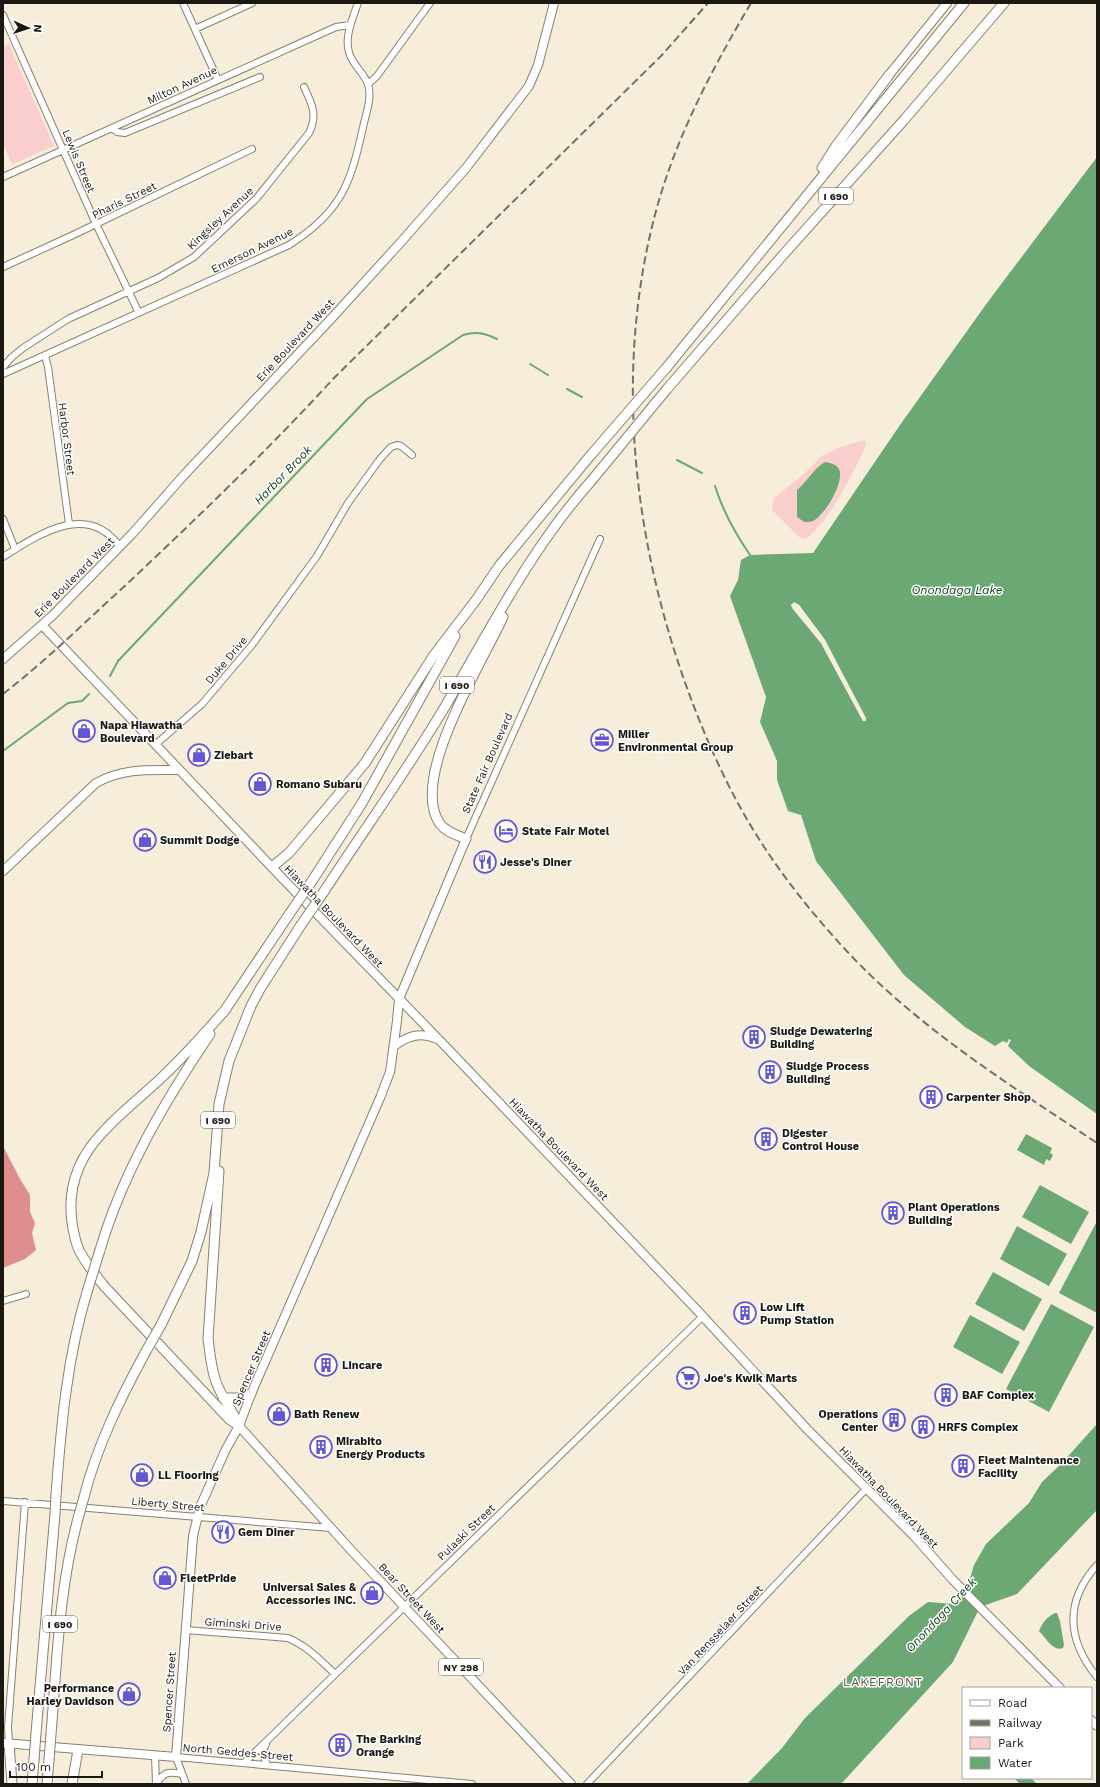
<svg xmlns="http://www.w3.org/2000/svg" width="1100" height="1787" font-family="'Work Sans',sans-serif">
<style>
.green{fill:#f9cecd;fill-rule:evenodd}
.forest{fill:#df8e8e}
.water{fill:#6ba874;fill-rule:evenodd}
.pier{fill:#f6eddb;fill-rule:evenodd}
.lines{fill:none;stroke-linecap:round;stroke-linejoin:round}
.stream{stroke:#6ba874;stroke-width:2}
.minor-casing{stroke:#898070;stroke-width:8}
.major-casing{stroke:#898070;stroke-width:10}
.highway-casing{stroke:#898070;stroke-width:11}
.minor{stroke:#fff;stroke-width:6}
.major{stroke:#fff;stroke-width:8}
.highway{stroke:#fff;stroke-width:9}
.rail{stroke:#767165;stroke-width:2;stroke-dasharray:8 4;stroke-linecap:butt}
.highway-bridge-casing{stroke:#898070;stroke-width:11;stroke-linecap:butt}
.highway-bridge{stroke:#fff;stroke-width:9}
.labels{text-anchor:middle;stroke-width:3;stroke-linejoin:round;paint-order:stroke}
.shield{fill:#fff;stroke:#5f5d58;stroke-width:1}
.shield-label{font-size:10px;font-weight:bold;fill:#1b1811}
.street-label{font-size:11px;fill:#1b1811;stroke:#fff}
.poi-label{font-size:11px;font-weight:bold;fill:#1b1811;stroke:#fff;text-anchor:start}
.water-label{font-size:12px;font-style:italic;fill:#13401d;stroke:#fff}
.neighbourhood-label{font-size:12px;letter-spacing:1px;fill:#585041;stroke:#fff}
</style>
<rect width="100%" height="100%" fill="#f6eddb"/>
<path class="green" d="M9,44L54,146L12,164L3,144V47Z
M863,440L867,442C857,468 828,523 806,539L799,537L772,510L774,498L805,473L823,455L841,447ZM807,482L837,491L820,517L798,500L797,490Z"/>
<path class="forest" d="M3,1146L20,1179L30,1195V1212L35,1223L32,1233L36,1250L25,1259L3,1268Z"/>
<path class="water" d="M1097,157V1114L1029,1066L1008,1046L1011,1040L1009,1039L1007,1043L1003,1041L995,1046L965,1027L904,975L816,861L801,815L788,811L777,780V761L760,722L766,697L730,596L738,580L741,560L750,555L813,553L900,425L987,303ZM794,603L799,605L825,640L866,718V721H863L821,643L793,609L791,605Z
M825,462C830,463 836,464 839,469C845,482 825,515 813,521C810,522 807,522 804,522L797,517V490C809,480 812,470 825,462Z
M1026,1134L1052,1148L1050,1153L1053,1155L1050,1161L1046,1159L1044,1165L1017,1150Z
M1040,1185L1089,1212L1071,1244L1022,1217Z
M1097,1221V1313L1059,1293Z
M1017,1226L1067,1254L1049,1286L1000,1259Z
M993,1272L1042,1299L1024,1331L975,1304Z
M1051,1304L1094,1327L1049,1412L1006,1389Z
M970,1315L1020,1342L1002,1374L953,1347Z
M1097,1424V1510L1017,1594L980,1607L953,1662L841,1784H747L782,1748L805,1718L909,1616L928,1602L953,1604L963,1593L969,1582L974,1565L986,1544L1029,1503L1042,1482L1062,1463Z
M1055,1613H1057L1060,1621L1064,1645L1063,1648C1053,1652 1046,1638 1039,1631C1042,1623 1047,1617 1055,1613Z
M1014,1778H1031L1037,1784H1020Z"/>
<path class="pier" d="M794,602L799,605L825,640L866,721H863L821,643L793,609L791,605ZM793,605L798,607L823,641L858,708L823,642Z"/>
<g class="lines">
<path class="stream" d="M530,364L548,375
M567,389L582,397
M677,460L702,473
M715,486C723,512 735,533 750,555
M110,676L118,661L367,399L463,335C477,331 484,333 497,339
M3,751L68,703L82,701L89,694"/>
<g class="minor-casing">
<path id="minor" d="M183,3L218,80
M3,15L96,224L139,313
M195,29L252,3
M368,84L377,76L430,3
M112,128L117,132L125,133L260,77
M3,177L336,27L350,25
M3,267L71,236L252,149
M45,356L48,367L69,524
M3,367L12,357L23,348L68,319L158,278L194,257L256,199L309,133C318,115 312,104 304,87
M3,374L289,245C343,211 351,182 364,123C367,111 372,96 368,84C365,76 357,68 353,61C341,44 352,20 358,3
M3,519L15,549
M3,557C39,534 88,501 120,547
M155,745L202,704L252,645L317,556L348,503L380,459L391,447L397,445L401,446L412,455
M466,839L600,539
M3,1301L26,1294
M3,1501L331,1528
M1097,1565C1064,1602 1067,1640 1097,1677
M185,1630L288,1638C307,1646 320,1660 335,1674
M9,1743L8,1727L25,1502
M266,1744L262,1752L267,1765
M155,1755L156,1784
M244,1763L702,1317
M156,1784C164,1772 168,1771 182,1774
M186,1784L176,1757L472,1784
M587,1784L866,1489"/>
</g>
<g class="major-casing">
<path id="major" d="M889,75L947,3
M42,625L284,880L447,1048L696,1309L807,1429L914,1536L952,1579L1060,1688
M3,659L52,616L132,534L185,474L330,320L401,242L466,168L529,86L538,65L554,3
M3,871L96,783C123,768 149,770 179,770
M394,1046C409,1035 420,1032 437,1039
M239,1426L350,1549L571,1784
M1091,1720L1097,1726
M3,1743L176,1757L193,1536L200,1507L226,1449L239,1426L251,1394L380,1098L390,1072L397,1021L399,999L466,839"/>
</g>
<g class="highway-casing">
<path id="highway" d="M822,168L836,146L889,75
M667,367L964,3
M667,389L783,255L904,120L1004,3
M466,839C457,835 446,832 440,824C408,779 483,661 503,617
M272,867L289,853L365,763L434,655L476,600L499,566L590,456
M312,881L362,803L455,636
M323,893C364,830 408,769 446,705C491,628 532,547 592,480
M226,1009C204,1034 183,1058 159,1080C141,1097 120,1113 103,1132C77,1159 66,1192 73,1229C75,1237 76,1245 80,1252C87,1265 96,1276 105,1287L229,1419L239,1426
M223,1013L290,913
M219,1171L208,1339C210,1353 211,1368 216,1382C222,1398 233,1411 239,1426
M100,1250C123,1172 165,1101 210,1034
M161,1325L192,1261L201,1232L214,1173L219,1104L229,1061L251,1006L260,989L301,925
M223,1398H238L251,1394
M56,1495C61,1426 67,1358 87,1292
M84,1497C97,1446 120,1399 145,1353
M36,1733L55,1514
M51,1734C57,1661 59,1586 79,1515
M9,1743L12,1784
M32,1784L34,1760
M47,1784L49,1760
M72,1784L78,1750"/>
</g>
<use href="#minor" class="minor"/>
<use href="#major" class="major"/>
<use href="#highway" class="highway"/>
<path class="rail" d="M751,3C712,69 676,137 656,211C614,367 632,536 687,688C706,740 729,792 759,839C783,877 812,913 842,946C915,1026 1007,1083 1097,1143
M3,694C47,660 87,620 128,583C198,517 268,450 333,379L662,55L708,3"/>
<g class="highway-bridge-casing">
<path id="highway-bridge" d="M590,456L667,367
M592,480L667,389
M290,913L312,881
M301,925L323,893
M87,1292L100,1250
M145,1353L161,1325
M55,1514L56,1495
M79,1515L84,1497
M34,1760L36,1733
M49,1760L51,1734"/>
</g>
<use href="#highway-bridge" class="highway-bridge"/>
</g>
<defs>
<g id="shop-ring" transform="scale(1.15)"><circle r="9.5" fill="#fff" stroke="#6557d1" stroke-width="1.5"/><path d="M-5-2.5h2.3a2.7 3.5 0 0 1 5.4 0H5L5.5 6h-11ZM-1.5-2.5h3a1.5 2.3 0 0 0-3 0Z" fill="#6557d1"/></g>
<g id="office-ring" transform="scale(1.15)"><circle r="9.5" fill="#fff" stroke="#6557d1" stroke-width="1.5"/><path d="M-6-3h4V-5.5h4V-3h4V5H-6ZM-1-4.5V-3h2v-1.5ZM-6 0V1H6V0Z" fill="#6557d1"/></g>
<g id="hotel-ring" transform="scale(1.15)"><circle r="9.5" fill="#fff" stroke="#6557d1" stroke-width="1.5"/><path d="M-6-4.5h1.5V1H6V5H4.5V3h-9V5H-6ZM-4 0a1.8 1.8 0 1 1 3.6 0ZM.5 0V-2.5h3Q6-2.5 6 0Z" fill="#6557d1"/></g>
<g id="restaurant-ring" transform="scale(1.15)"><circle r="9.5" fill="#fff" stroke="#6557d1" stroke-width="1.5"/><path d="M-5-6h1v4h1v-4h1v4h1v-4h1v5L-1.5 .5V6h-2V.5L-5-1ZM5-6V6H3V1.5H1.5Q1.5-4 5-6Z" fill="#6557d1"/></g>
<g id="building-ring" transform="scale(1.15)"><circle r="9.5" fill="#fff" stroke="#6557d1" stroke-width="1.5"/><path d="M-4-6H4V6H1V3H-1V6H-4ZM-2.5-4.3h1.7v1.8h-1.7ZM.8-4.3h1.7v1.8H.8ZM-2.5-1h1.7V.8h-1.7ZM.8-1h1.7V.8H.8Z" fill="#6557d1"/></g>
<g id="supermarket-ring" transform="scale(1.15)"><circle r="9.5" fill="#fff" stroke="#6557d1" stroke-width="1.5"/><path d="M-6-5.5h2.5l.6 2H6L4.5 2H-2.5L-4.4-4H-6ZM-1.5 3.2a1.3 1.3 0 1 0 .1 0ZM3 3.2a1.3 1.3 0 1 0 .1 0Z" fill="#6557d1"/></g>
</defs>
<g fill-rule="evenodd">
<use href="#shop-ring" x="84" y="731"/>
<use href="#office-ring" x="602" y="740"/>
<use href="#shop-ring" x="199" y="755"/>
<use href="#shop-ring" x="260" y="784"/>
<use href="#hotel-ring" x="506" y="831"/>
<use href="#shop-ring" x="145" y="840"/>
<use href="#restaurant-ring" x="485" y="862"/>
<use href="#building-ring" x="754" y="1037"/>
<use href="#building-ring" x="770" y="1072"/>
<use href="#building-ring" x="931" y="1097"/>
<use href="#building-ring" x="766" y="1139"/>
<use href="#building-ring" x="893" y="1213"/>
<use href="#building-ring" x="745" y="1313"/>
<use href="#building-ring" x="326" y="1365"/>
<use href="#supermarket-ring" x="688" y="1378"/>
<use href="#building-ring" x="946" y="1395"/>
<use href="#shop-ring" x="279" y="1414"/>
<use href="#building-ring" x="894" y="1420"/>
<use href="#building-ring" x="923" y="1427"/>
<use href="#building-ring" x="321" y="1447"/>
<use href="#building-ring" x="963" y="1466"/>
<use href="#shop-ring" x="142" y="1475"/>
<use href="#restaurant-ring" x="223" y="1532"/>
<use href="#shop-ring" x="165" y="1578"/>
<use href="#shop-ring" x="372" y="1593"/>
<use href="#shop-ring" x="129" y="1694"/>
<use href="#building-ring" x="340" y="1745"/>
</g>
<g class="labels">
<g class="shield">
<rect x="819" y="188" width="34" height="16" rx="3"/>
<rect x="440" y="677" width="34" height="16" rx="3"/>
<rect x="201" y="1112" width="34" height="16" rx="3"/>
<rect x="43" y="1616" width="34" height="16" rx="3"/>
<rect x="439" y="1659" width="44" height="16" rx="3"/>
</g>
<g class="shield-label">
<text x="836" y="200">I 690</text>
<text x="457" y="689">I 690</text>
<text x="218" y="1124">I 690</text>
<text x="60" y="1628">I 690</text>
<text x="461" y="1671">NY 298</text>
</g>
<g class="street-label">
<text transform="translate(182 85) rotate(-25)" y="4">Milton Avenue</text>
<text transform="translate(79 161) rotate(67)" y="4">Lewis Street</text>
<text transform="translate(124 200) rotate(-26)" y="4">Pharis Street</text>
<text transform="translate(220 218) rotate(-43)" y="4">Kingsley Avenue</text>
<text transform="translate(252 250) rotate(-26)" y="4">Emerson Avenue</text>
<text transform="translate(295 340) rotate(-47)" y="4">Erie Boulevard West</text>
<text transform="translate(67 439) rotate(83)" y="4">Harbor Street</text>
<text transform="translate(74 577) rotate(-45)" y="4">Erie Boulevard West</text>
<text transform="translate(226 660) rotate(-50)" y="4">Duke Drive</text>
<text transform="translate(487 763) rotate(-66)" y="4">State Fair Boulevard</text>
<text transform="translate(334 916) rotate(46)" y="4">Hiawatha Boulevard West</text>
<text transform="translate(559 1149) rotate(46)" y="4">Hiawatha Boulevard West</text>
<text transform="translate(251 1368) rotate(-67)" y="4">Spencer Street</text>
<text transform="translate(889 1497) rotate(46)" y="4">Hiawatha Boulevard West</text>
<text transform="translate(168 1504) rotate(5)" y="4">Liberty Street</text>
<text transform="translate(466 1532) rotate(-44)" y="4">Pulaski Street</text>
<text transform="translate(412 1598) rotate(47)" y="4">Bear Street West</text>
<text transform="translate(243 1624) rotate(4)" y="4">Giminski Drive</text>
<text transform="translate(720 1630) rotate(-47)" y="4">Van Rensselaer Street</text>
<text transform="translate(169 1692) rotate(-86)" y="4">Spencer Street</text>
<text transform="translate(238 1752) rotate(5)" y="4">North Geddes Street</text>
</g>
<g class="poi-label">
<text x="100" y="729">Napa Hiawatha<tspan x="100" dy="13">Boulevard</tspan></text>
<text x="618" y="738">Miller<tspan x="618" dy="13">Environmental Group</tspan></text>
<text x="214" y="759">Ziebart</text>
<text x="276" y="788">Romano Subaru</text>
<text x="522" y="835">State Fair Motel</text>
<text x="160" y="844">Summit Dodge</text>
<text x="500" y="866">Jesse's Diner</text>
<text x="770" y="1035">Sludge Dewatering<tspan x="770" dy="13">Building</tspan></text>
<text x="786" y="1070">Sludge Process<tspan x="786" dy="13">Building</tspan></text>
<text x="946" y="1101">Carpenter Shop</text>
<text x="782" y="1137">Digester<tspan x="782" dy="13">Control House</tspan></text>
<text x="908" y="1211">Plant Operations<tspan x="908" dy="13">Building</tspan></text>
<text x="760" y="1311">Low Lift<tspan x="760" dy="13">Pump Station</tspan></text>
<text x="342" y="1369">Lincare</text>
<text x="704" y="1382">Joe's Kwik Marts</text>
<text x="962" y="1399">BAF Complex</text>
<text x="294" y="1418">Bath Renew</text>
<text x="878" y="1418" text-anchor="end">Operations<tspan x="878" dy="13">Center</tspan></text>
<text x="938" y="1431">HRFS Complex</text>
<text x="336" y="1445">Mirabito<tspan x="336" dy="13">Energy Products</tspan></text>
<text x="978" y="1464">Fleet Maintenance<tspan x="978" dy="13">Facility</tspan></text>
<text x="158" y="1479">LL Flooring</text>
<text x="238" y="1536">Gem Diner</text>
<text x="180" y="1582">FleetPride</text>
<text x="356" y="1591" text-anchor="end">Universal Sales &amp;<tspan x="356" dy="13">Accessories INC.</tspan></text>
<text x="114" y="1692" text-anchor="end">Performance<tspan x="114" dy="13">Harley Davidson</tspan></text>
<text x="356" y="1743">The Barking<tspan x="356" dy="13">Orange</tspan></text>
</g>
<g class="water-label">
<text transform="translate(283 475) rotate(-46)" y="4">Harbor Brook</text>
<text x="957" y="594">Onondaga Lake</text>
<text transform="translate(941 1615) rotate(-47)" y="4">Onondaga Creek</text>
</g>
<g class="neighbourhood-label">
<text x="883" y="1686">LAKEFRONT</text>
</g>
</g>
<rect width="1100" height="1787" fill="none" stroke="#1b1811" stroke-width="8"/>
<rect x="962" y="1687" width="130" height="92" fill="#ffffff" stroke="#a4a3a0"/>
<rect x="970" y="1700" width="20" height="6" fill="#ffffff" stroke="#a4a3a0"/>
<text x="998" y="1707" font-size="12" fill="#1b1811">Road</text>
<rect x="970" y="1720" width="20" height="6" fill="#767165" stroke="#a4a3a0"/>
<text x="998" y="1727" font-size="12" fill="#1b1811">Railway</text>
<rect x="970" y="1737" width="20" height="12" fill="#f9cecd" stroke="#a4a3a0"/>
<text x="998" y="1747" font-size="12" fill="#1b1811">Park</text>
<rect x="970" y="1757" width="20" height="12" fill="#6ba874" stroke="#a4a3a0"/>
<text x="998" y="1767" font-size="12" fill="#1b1811">Water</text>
<g transform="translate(28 28) rotate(93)" stroke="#ffffff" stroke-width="3" paint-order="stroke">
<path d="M0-3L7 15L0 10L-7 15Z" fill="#1b1811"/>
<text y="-6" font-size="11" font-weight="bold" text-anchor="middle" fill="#1b1811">N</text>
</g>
<path d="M10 1771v6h92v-6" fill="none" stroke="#1b1811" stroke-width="2"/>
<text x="16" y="1771" font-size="12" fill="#1b1811" stroke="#ffffff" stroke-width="3" paint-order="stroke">100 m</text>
</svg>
